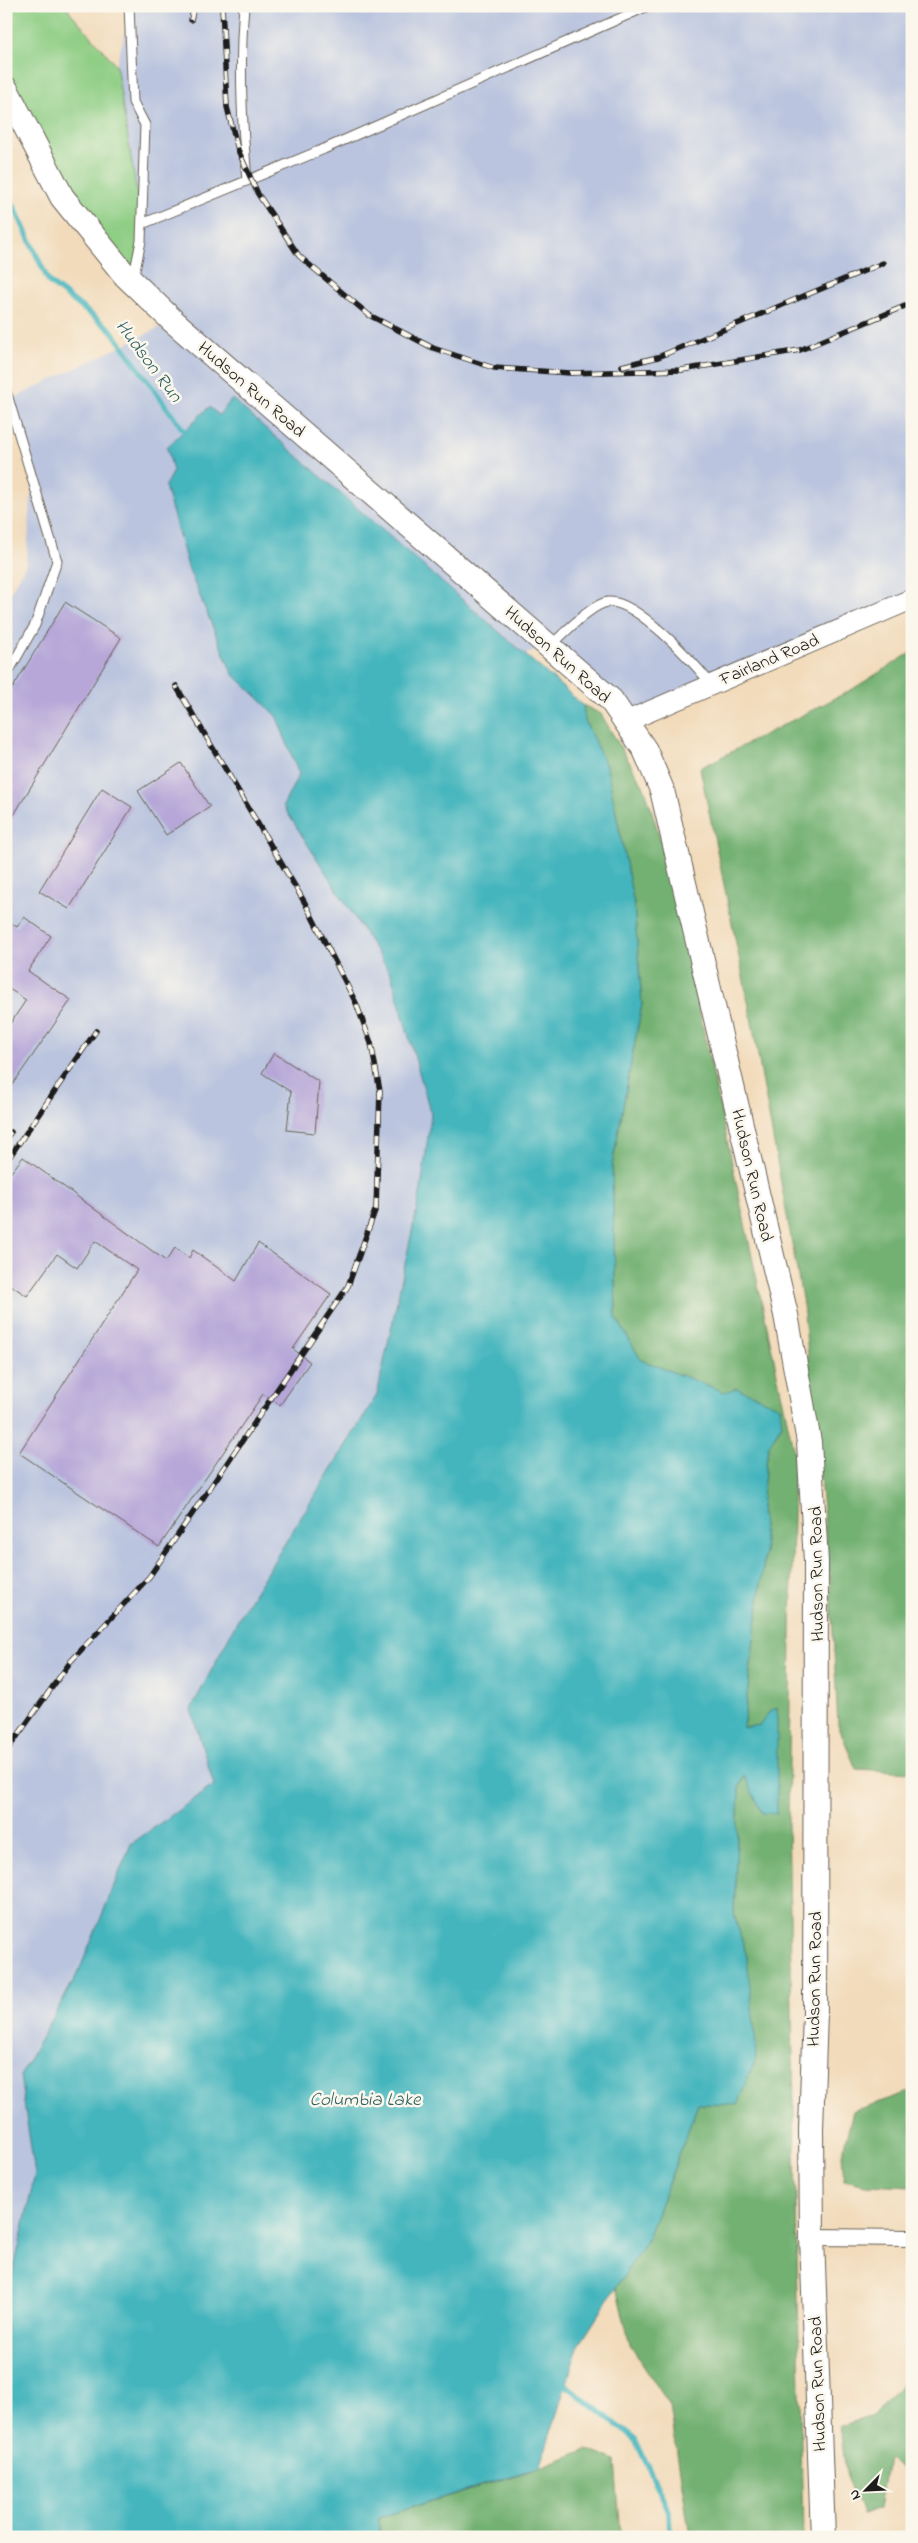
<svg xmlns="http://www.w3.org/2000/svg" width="918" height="2543" font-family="'Indie Flower',sans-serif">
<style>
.industrial{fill:#bac4de}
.green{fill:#8fce85;stroke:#567550}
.forest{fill:#73b172;stroke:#486647}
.water{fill:#45b5bd;stroke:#30686c}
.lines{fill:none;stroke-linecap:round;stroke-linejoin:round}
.stream{stroke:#45b5bd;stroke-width:5.5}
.building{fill:#b6a7d8}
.service-casing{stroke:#675f54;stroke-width:11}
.minor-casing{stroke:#675f54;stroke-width:18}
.tertiary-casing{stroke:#675f54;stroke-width:22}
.secondary-casing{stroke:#675f54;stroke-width:26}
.service{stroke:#fff;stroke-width:9}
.minor{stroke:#fff;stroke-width:16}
.tertiary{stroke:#fff;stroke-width:20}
.secondary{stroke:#fff;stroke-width:24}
.rail-casing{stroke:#1c1c1c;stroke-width:5.5}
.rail{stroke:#fbf7ec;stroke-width:4;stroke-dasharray:11;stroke-linecap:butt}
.labels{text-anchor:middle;stroke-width:5;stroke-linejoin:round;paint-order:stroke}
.street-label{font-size:18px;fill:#1c1c1c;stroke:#fbf7ec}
.water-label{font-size:19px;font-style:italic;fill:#2e6164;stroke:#fbf7ec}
</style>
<rect width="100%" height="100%" fill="#fbf7ec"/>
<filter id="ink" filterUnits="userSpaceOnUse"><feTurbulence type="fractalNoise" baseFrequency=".02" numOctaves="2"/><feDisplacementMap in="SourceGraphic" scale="10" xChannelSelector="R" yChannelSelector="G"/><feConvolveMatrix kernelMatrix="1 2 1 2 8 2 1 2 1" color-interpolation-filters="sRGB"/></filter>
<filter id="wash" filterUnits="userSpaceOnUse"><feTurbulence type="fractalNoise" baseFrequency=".0096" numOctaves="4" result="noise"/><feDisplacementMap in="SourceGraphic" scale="20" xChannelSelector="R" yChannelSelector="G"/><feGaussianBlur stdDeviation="1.12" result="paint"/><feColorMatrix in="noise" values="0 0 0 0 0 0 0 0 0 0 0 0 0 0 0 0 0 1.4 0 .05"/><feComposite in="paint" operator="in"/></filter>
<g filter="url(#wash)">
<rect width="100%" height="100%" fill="#f2dbbb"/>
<path class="industrial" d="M133,6H912V599L627,721L550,646L285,738L299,774L283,806L391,974L431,1114L421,1189L377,1395L241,1614L191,1708L214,1785L131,1844L79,1971L20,2076L35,2174L6,2305V600L26,564L33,475L6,402L173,321L133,282L141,241L116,65Z"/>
<path class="green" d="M6,6H65L116,65L142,224L133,282L93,237L6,89Z"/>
<path class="forest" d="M912,652V1772L856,1769L838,1725L830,1580L803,1304L749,1006L700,768L851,690Z
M583,705L601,714L645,789L668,864L794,1453L788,1821L803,2537H690L670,2406L630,2344L616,2287L648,2238L698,2104L747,1957L734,1914L739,1788L745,1775L762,1813L777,1709L770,1711L761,1725L743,1728L765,1552L761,1506L768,1447L782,1424L725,1392L641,1360L616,1317L612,1166L642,1004L634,904L607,768L585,721Z
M912,2091V2187L866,2185L844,2180L842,2154L853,2111Z
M912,2370V2478L887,2458L879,2509L862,2515L846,2473L840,2426L872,2416L910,2375Z
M587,2449L615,2461L621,2537H382L378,2518L533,2470Z"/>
<path class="water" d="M232,399L583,705L585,721L607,768L634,904L642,1004L612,1166L616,1317L641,1360L725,1392L737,1388L780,1407L782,1424L768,1447L761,1506L765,1552L743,1728L760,1725L770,1711L777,1708V1814L762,1813L744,1775L739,1788L734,1914L747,1957L757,2055L737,2105L698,2104L648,2238L578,2347L540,2467L378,2518L382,2537H6V2305L35,2174L20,2076L79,1971L131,1844L214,1785L191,1709L241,1614L377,1395L421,1189L431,1114L391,974L283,806L299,774L276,715L232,673L189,570L165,486L173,471L167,447L209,407L219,415Z"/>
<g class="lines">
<path class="stream" d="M6,189L49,282L111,330L184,431
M566,2385L635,2439L669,2511L670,2537"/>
</g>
<g id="blocks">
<path class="building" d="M65,602L121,638L6,828V699Z
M181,763L210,807L166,835L138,791Z
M102,788L132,807L69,909L39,891Z
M24,917L51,936L28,971L71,1000L6,1094V1030L26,1000L6,987V920L17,927Z
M274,1053L319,1082L315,1133L287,1130L291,1092L262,1073Z
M23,1157L166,1261L175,1248L189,1258L193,1250L236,1281L258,1243L331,1294L293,1349L310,1362L280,1405L263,1394L159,1547L19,1453L137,1270L95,1241L77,1268L57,1254L27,1296L6,1282V1179Z"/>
</g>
</g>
<g filter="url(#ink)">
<use href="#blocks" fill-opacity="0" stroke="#675f54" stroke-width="1"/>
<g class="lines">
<g class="service-casing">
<path id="service" d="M129,6L133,102L145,125L141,241L133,280
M244,6C239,66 242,121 247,181
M142,224L324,149L648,6
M6,391L57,561L35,625L6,676
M550,646C563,635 591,604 608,602C636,599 694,663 711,684"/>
</g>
<g class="minor-casing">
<path id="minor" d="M812,2237L912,2238"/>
</g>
<g class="tertiary-casing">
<path id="tertiary" d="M627,721L912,599"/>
</g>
<g class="secondary-casing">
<path id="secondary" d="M6,89L62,197L125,275L173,321L611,700L645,750L662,790L786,1315L809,1442L816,1562L815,2013L811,2129L812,2237L823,2537"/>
</g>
<use href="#service" class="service"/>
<use href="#minor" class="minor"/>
<use href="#tertiary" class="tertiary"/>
<use href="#secondary" class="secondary"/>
<g class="rail-casing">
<path id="rail" d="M222,6L227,107L238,150L258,194L299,256L369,315L433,348L494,368L570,373L682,370L800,350L912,303
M191,20L194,6
M622,366L658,357L883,263
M6,1138L11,1132
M6,1162L96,1031
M6,1752L71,1661L149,1577L348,1286L376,1208L380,1091L371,1043L356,1003L305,903L176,686"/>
</g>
<use href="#rail" class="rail"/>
</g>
</g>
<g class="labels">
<g class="street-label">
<text transform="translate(252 389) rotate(41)" y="6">Hudson Run Road</text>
<text transform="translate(558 654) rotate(42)" y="6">Hudson Run Road</text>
<text transform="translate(769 659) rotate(-23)" y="6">Fairland Road</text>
<text transform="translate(753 1175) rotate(77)" y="6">Hudson Run Road</text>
<text transform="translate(816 1574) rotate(-91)" y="6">Hudson Run Road</text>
<text transform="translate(814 1979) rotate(-89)" y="6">Hudson Run Road</text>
<text transform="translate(817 2384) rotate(-92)" y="6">Hudson Run Road</text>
</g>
<g class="water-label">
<text transform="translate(150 360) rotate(53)" y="7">Hudson Run</text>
<text x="365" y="2105">Columbia Lake</text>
</g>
</g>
<rect width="918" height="2543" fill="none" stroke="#fbf7ec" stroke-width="25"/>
<g transform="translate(866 2490) rotate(246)" stroke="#fbf7ec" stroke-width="4" paint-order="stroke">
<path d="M0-4L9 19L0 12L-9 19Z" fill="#1c1c1c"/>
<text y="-8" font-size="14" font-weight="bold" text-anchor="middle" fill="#1c1c1c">N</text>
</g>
</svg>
